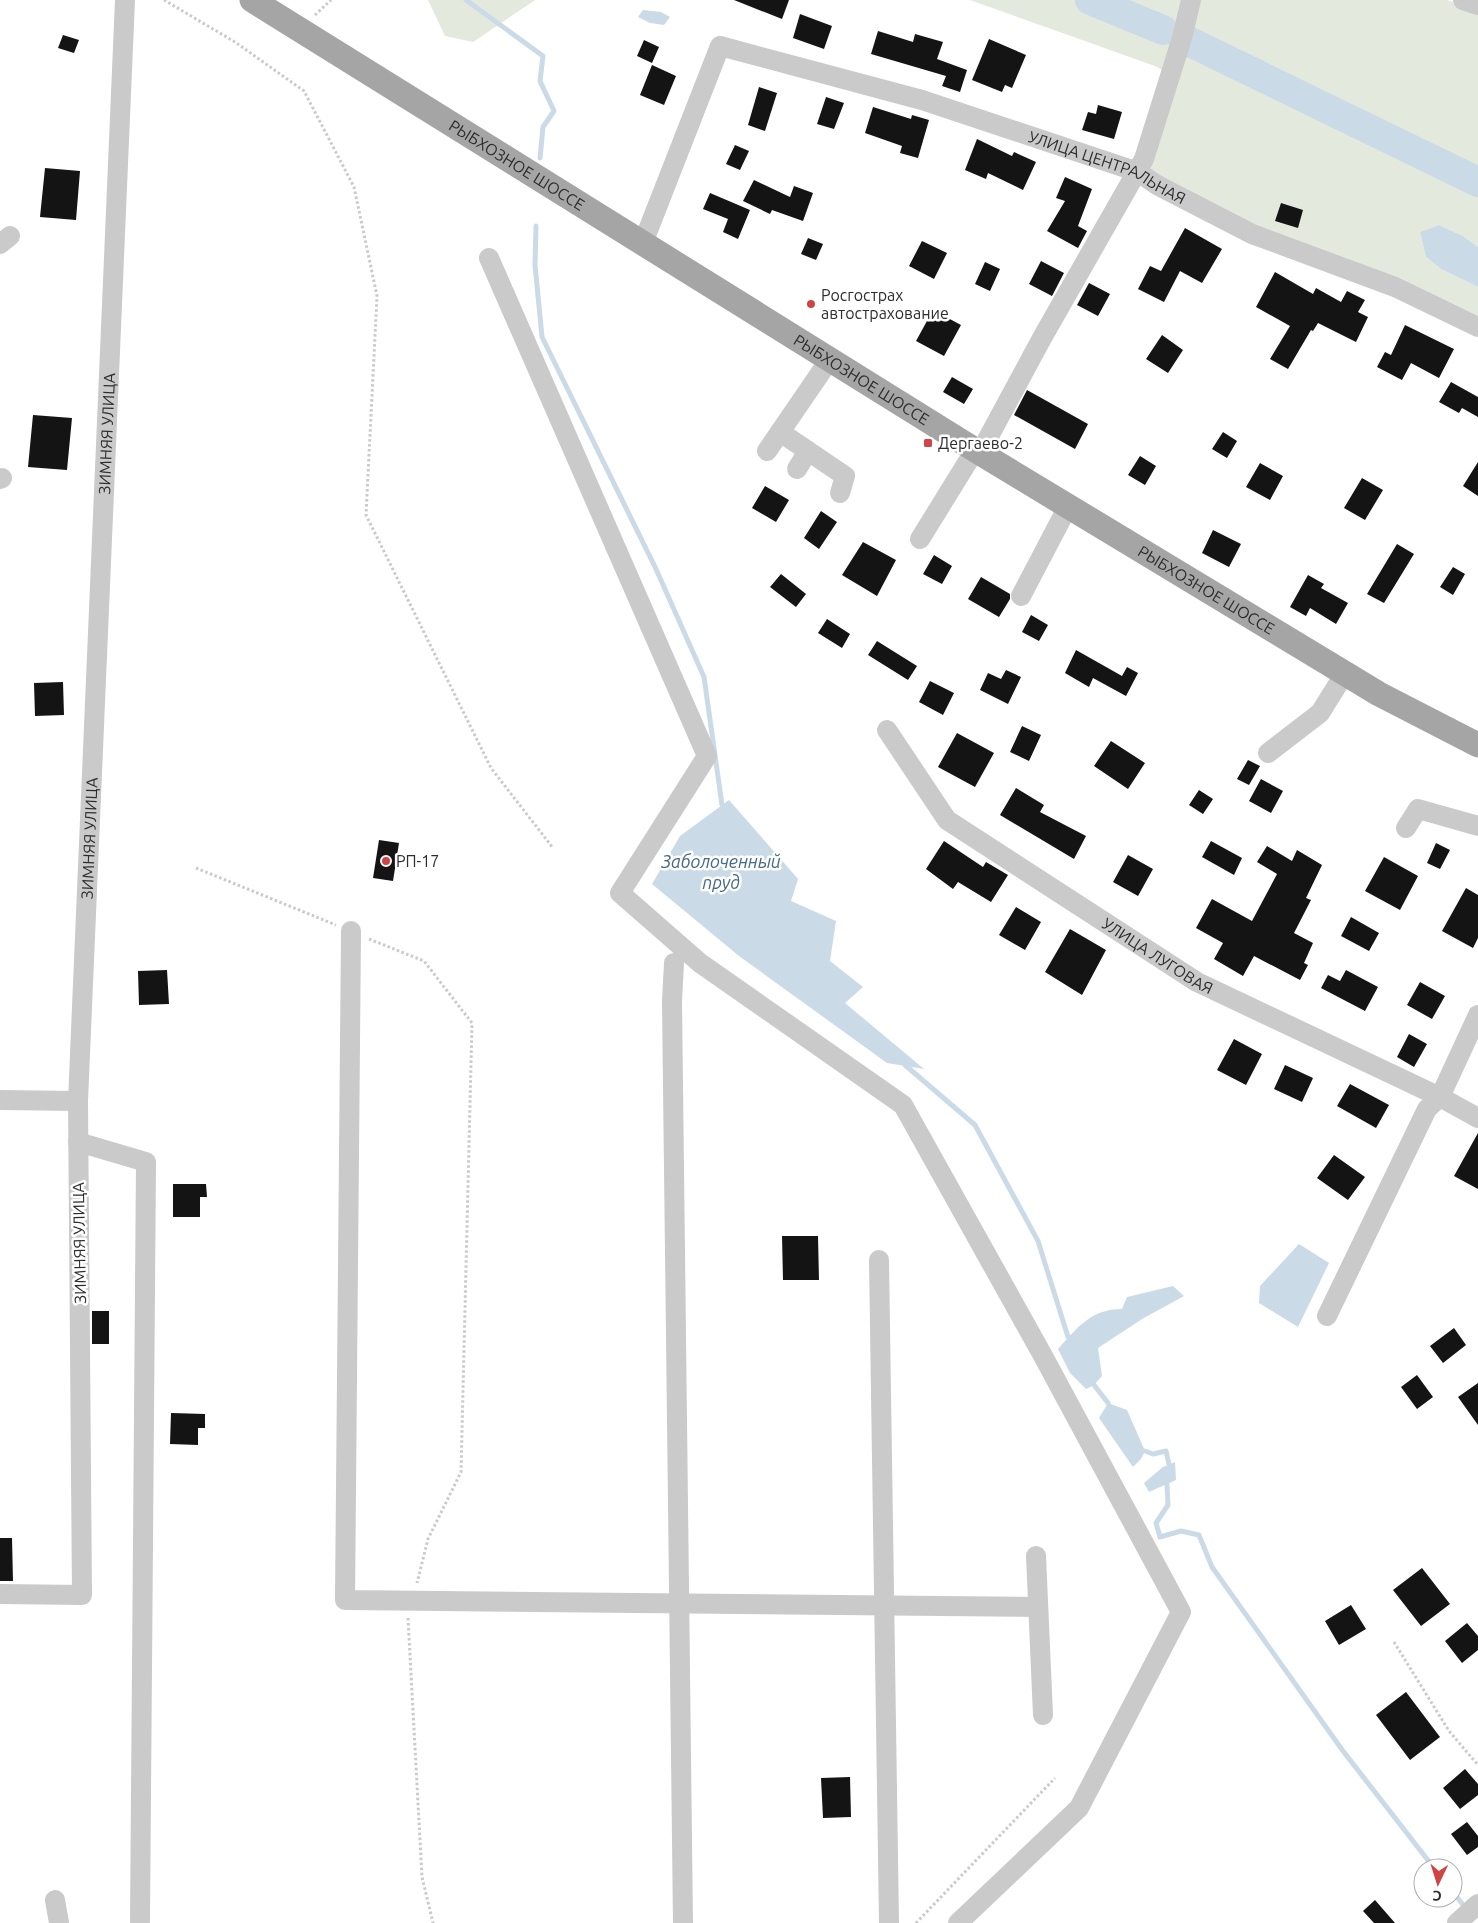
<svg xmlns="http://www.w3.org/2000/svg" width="1478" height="1923" font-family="Ubuntu,sans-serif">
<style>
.green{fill:#e3e9dd}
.water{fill:#cbdae7}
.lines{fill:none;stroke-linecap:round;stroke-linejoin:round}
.stream{stroke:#cbdae7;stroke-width:5}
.river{stroke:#cbdae7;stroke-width:30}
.building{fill:#141414}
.path{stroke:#cacaca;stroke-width:3;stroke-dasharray:2.5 2.5;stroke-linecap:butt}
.minor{stroke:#cacaca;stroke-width:20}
.major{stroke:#a5a5a5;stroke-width:25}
.poi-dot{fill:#cf4546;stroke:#fff;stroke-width:2}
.labels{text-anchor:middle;stroke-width:5;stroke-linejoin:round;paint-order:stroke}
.street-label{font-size:16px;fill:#2d2d2d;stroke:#fff}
.poi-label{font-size:16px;fill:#2d2d2d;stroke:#fff;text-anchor:start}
.water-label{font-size:18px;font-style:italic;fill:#466985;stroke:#fff}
</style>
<rect width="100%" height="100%" fill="#fff"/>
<path class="green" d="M428,0H535L473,42L445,36Z
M970,0H1447L1478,10V247L1463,236L1439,225L1420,232L1426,257L1441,269L1478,287V317L1228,214L1151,173L1149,158L1176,77L1155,66Z"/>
<path class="water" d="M643,10L661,12L670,17L664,25L650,23L638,17Z
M1439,225L1463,236L1478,247V287L1441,269L1426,257L1420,232Z
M729,800L798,879L791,901L836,921L830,961L863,987L845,1003L924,1069L887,1063L739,956L652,884L680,836Z
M1299,1244L1329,1263L1298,1327L1259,1303L1260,1286Z
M1173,1286L1184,1296L1142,1319L1098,1348L1102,1376L1094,1385L1086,1389L1070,1373L1058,1349C1077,1328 1091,1309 1122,1309L1127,1297Z
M1108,1403L1127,1410L1145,1451L1141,1459L1133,1467L1099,1418Z
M1175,1462L1176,1480L1149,1492L1144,1483L1163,1467Z"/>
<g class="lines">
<path class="stream" d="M466,0L543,56L540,81L554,111L543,127L540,158
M536,226L535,265L542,337L656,569L704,677L722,805
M905,1065L975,1125L1038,1241L1068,1337
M1094,1385L1108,1403
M1145,1451L1153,1454L1166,1451L1169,1464
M1167,1485L1168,1505L1156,1523L1160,1537L1181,1531L1199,1535L1212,1567L1343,1751L1434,1868
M1453,1892L1467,1910"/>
<path class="river" d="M1090,0L1163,30
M1182,38L1478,182"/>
</g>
<path class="building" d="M734,0H789L782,19Z
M800,14L832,26L824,49L793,38Z
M878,31L913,42L915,34L943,42L937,59L967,70L960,92L942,86L946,76L871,54Z
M63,35L79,40L74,53L58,48Z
M989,39L1026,55L1012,88L1005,85L1002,92L972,80Z
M644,40L659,47L652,63L637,56Z
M652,65L676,76L664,105L640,95Z
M759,87L777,93L765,131L748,125Z
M826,97L844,103L834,129L817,124Z
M1098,105L1122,112L1114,139L1082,130L1088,112L1096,114Z
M873,107L911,119L912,115L929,120L918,158L900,153L902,146L865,133Z
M977,139L1012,156L1014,152L1036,162L1023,190L988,173L986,179L965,170Z
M735,145L749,151L740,170L726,164Z
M45,168L80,171L76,220L40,217Z
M1065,177L1092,189L1078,226L1087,231L1078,248L1047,231L1065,201L1056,198Z
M754,180L790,197L794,186L813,193L803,221L772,210L770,214L743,201Z
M710,193L750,210L738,239L723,232L728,219L703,209Z
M1281,203L1303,210L1298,228L1275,221Z
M1185,228L1222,249L1202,283L1180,271L1164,302L1138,289L1150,266L1161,271Z
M808,238L823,244L816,260L801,254Z
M922,241L947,253L934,279L909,266Z
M1041,261L1064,273L1052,296L1029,284Z
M985,262L1000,269L990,291L975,284Z
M1275,272L1313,294L1316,288L1341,302L1347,291L1365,300L1358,312L1368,317L1356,342L1318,323L1313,331L1311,330L1288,369L1270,359L1290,326L1256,307Z
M1089,283L1110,294L1098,316L1077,305Z
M933,310L961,325L944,356L916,341Z
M1405,325L1454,349L1439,378L1411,363L1402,380L1377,367L1385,352L1391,355Z
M1162,335L1183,350L1168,373L1146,359Z
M952,377L973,389L964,404L943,392Z
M1451,382L1478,397V417L1462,408L1459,413L1439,402Z
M1027,390L1088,424L1075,449L1014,415Z
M33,415L72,418L67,470L28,467Z
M1223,432L1237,441L1227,458L1212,449Z
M1140,456L1156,466L1145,485L1128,475Z
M1478,462V496L1463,486Z
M1260,463L1283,476L1270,500L1246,487Z
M1362,478L1383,490L1365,520L1344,508Z
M765,486L789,500L776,522L752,508Z
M821,511L837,522L819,549L804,538Z
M1213,530L1241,544L1229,567L1202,553Z
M863,542L896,560L877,596L842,575Z
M1397,544L1414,554L1384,603L1367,594Z
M934,555L952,566L942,584L923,574Z
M1453,567L1465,574L1453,595L1440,587Z
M781,574L806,594L796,607L770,587Z
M1308,575L1324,584L1321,588L1348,603L1336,624L1310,608L1306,616L1290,607Z
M981,577L1010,594V599L999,617L968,599Z
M1031,615L1048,625L1039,641L1022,632Z
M827,619L850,634L842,648L818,633Z
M877,641L917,666L908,680L868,655Z
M1076,650L1122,676L1127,667L1138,673L1126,696L1093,678L1089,687L1065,673Z
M1006,670L1021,677L1008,704L980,690L988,673L1001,679Z
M930,681L954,693L943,715L919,702Z
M63,682L64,715L35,716L34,683Z
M1022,726L1041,735L1029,761L1010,752Z
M957,733L994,753L975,787L938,767Z
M1111,741L1145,763L1128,789L1094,766Z
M1248,760L1260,766L1249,785L1237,779Z
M1261,779L1283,791L1271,813L1249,801Z
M1016,788L1044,805L1040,812L1086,836L1074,859L1000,815Z
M1199,790L1213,799L1203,814L1189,805Z
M379,840L399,843L393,881L373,878Z
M944,841L983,867L986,862L1008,875L991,902L958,882L953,889L926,869Z
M1211,841L1242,858L1234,875L1202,857Z
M1436,843L1450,850L1440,869L1427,863Z
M1267,846L1292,861L1297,850L1322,865L1306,898L1311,900L1294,933L1313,943L1304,963L1308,965L1300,980L1254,956L1243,976L1214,959L1223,943L1196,928L1212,899L1252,921L1277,874L1257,862Z
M1128,855L1153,869L1138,896L1113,882Z
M1384,857L1418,876L1400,910L1365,891Z
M1466,888L1478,895V938L1473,948L1442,931Z
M1016,907L1041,922L1025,950L999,935Z
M1351,917L1379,933L1369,951L1341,936Z
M1070,929L1106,950L1082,995L1045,972Z
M167,970L169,1004L139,1005L138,971Z
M1346,970L1378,987L1365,1011L1321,988L1328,975L1340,981Z
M1420,982L1445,996L1432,1019L1407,1005Z
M1409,1034L1427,1044L1414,1067L1397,1057Z
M1234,1039L1262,1054L1246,1085L1217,1070Z
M1285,1065L1313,1078L1302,1102L1274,1089Z
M1350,1084L1389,1105L1376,1128L1337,1106Z
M1478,1133V1189L1454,1176Z
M1334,1155L1365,1177L1348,1200L1317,1178Z
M173,1184H206L207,1197H200V1217H173Z
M782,1236H818L819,1280H783Z
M92,1311H109V1344H92Z
M1454,1328L1466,1345L1443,1363L1430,1346Z
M1417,1375L1433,1397L1417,1409L1401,1387Z
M1478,1383V1425L1458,1397Z
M171,1413L205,1414V1428H198V1445L170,1444Z
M0,1538H12L13,1581H0Z
M1422,1568L1450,1604L1421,1626L1393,1590Z
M1351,1605L1366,1629L1339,1645L1325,1621Z
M1467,1623L1478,1636V1650L1462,1663L1445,1641Z
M1406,1692L1440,1737L1410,1760L1376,1715Z
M1465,1769L1478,1784V1795L1460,1809L1443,1788Z
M850,1777L851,1817L823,1818L821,1778Z
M1467,1822L1478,1836V1847L1467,1855L1451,1834Z
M1375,1900L1395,1923H1374L1363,1911Z"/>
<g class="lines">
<path class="path" d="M164,0L235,42L304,91L354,187L377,296L366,515L491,768L553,848
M315,15L331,0
M196,868L336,925
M369,939L424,961L472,1023L461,1472L428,1539L417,1583
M408,1618L422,1877L433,1923
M1394,1642L1449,1731L1478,1765
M916,1923L1055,1778"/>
<g class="minor">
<path d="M1463,0L1478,5"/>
<path id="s1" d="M643,243L720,46L922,100L1138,172L1157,185L1252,234L1395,287L1478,327"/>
<path d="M0,244L10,236"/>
<path d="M489,258L707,756L620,893L700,963L903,1105L1042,1354L1181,1612L1079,1808L958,1923"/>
<path d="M780,432L845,476L840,493"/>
<path d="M767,451L830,359"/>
<path d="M980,453L1042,338L1144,159L1182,38L1191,0"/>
<path d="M797,469L808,451"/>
<path d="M0,479L2,478"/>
<path d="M920,539L975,450"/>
<path d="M1021,596L1066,510"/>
<path id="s2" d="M887,730L947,820L1197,982L1440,1097L1478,1118"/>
<path d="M1268,753L1320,713L1345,673"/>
<path d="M1406,828L1418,809L1478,826"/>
<path d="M351,931L345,1600L1038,1607"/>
<path d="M674,963L672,1001L683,1923"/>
<path d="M0,1100L78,1101"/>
<path d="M78,1142L146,1162L140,1921"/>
<path d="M879,1260L889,1923"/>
<path d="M1327,1316L1427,1109L1440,1097L1478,1015"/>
<path d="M1036,1556L1043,1715"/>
<path id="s3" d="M0,1594L82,1595L78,1101L125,0"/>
<path d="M55,1900L59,1923"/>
<path d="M1457,1923L1478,1904"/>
</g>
<path class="major" id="s4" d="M252,0L980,453L1379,694L1478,745"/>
</g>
<g class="poi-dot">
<circle cx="811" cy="304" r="5"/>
<rect x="923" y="438" width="10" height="10" rx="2.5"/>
<circle cx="386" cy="861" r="5"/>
</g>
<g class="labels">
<g class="street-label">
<text dy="6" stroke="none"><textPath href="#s4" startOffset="312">РЫБХОЗНОЕ ШОССЕ</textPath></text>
<text dy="6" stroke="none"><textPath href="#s1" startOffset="618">УЛИЦА ЦЕНТРАЛЬНАЯ</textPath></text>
<text dy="6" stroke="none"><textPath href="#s4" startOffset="718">РЫБХОЗНОЕ ШОССЕ</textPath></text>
<text dy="6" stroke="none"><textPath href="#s3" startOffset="1244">ЗИМНЯЯ УЛИЦА</textPath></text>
<text dy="6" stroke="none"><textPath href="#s4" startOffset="1122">РЫБХОЗНОЕ ШОССЕ</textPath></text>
<text dy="6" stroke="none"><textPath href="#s3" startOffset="839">ЗИМНЯЯ УЛИЦА</textPath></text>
<text dy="6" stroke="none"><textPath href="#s2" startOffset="359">УЛИЦА ЛУГОВАЯ</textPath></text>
<text transform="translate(79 1243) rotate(-91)" y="6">ЗИМНЯЯ УЛИЦА</text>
</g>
<g class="poi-label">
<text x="821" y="301">Росгострах<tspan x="821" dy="18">автострахование</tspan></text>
<text x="938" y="449">Дергаево-2</text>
<text x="396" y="867">РП-17</text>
</g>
<g class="water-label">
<text x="721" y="868">Заболоченный<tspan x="721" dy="21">пруд</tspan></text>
</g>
</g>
<g transform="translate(1438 1883) rotate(184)"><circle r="24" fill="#ffffff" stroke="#ababab"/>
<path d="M0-4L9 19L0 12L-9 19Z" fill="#cf4546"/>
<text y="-8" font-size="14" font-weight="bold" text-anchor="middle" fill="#2d2d2d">С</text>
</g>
</svg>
